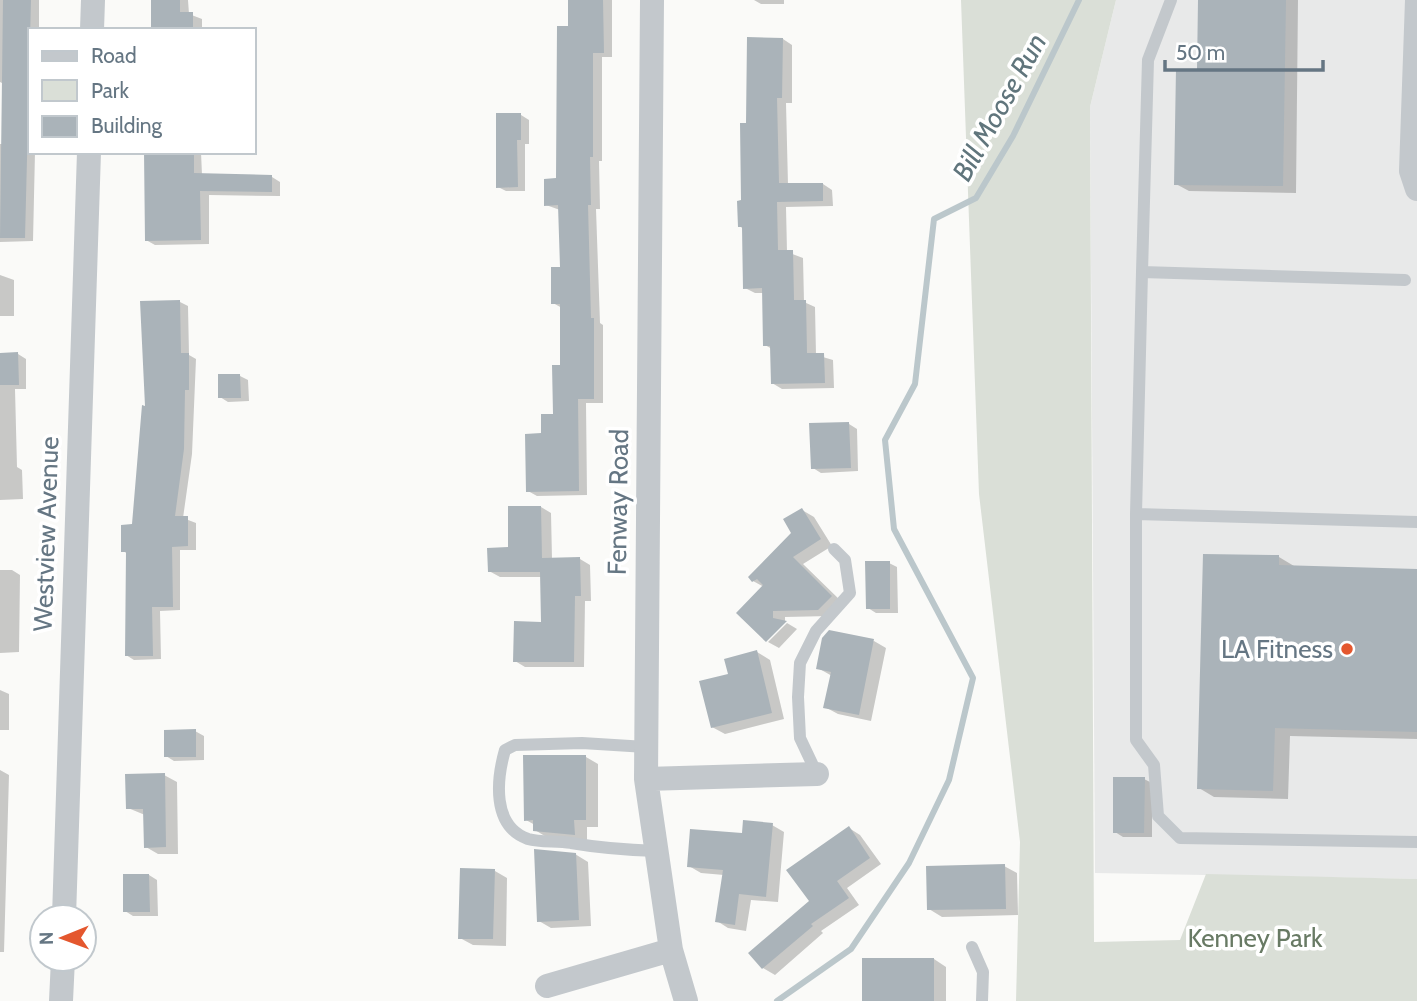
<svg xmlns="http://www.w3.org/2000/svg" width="1417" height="1001" font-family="Cabin,sans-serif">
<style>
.built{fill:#e8e9e9}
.green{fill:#dadfd7}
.shadow{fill:#0003}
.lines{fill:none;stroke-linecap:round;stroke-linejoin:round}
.stream{stroke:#bbc7cb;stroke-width:6}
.building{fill:#aab3b9}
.lane{stroke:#c3c8cc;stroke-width:12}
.street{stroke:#c3c8cc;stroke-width:24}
.poi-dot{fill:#e4572e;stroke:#fff;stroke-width:2.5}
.labels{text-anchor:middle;stroke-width:7;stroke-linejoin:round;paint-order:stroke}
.street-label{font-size:26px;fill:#657683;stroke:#fff}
.poi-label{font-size:26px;fill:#657683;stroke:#fff;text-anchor:end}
.park-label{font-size:26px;fill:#687a64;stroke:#fff}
.water-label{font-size:28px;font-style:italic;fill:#60757c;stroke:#fff}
</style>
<rect width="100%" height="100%" fill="#fafaf8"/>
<path class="built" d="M1116,0H1417V879L1095,873L1090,107Z"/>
<path class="green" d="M961,0H1116L1090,107L1094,942L1180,940L1206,874L1417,879V1001H1016L1020,842L979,494Z"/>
<path class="shadow" d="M0,0H39V30H30V152H35L33,241L0,242V144H5L4,84L0,82Z
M153,0H188L189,14L202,19V30H153Z
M569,0H612V57H602V161H599L600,209H596L600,323L603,325V403H586L587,495L537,496L528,491L543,435L555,415L561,366L562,308L553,303L562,269L560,210L546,205L558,180L570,28Z
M754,0H784V4H761Z
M1199,0H1298L1296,193L1189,191L1176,184L1198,70Z
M783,39L792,45V103H786L788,185L823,184L832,190L833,206L786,207L787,252L803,258L804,302L815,307L816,355L833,360L834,388L782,389L772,383V349L765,345L764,293H755L745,288L744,229L739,226L748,125Z
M521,115L529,120V144H525V191H506L498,187Z
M149,152H201L202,175L272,177L280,182V196L209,195V244L155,245L146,240Z
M0,275L14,280V316H0Z
M180,302L188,306L189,355L196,359L192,454L183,518L196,523V550H180V610L160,611L161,659L134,660L126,655L128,554L123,551L133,526L147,407Z
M18,354L26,359V389H15L17,467L22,470L23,499L0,500V355Z
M240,376L248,380L249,401L228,402L220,397Z
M849,424L857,429L858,471L821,473L813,468Z
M541,507L551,513L552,559H580L590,565L591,601H585L584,667H525L515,661L543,624L542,577H500L489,571Z
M802,510L814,517L832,546L803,564L843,603L830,616L785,617V622L766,640L764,587L753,581L794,533Z
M1279,557L1294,566L1417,571V739L1290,736L1288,799L1214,797L1199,788Z
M889,563L897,567L898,613H876L868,608Z
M0,570H12L20,575L19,652L0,653Z
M787,623L797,629L779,648L768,642Z
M874,641L886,648L871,721L838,714L825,707L832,676L818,668Z
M757,652L770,660L784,719L725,734L712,727L730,675Z
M0,690L9,694V730H0Z
M195,731L204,736V760L174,761L166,756Z
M586,757L598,764V827H587V841L548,838L535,830V825L526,820Z
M0,770L9,775L4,952H0Z
M164,775L177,782L178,854H158L146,847L145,815L128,808Z
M1144,779L1152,783V837H1123L1115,832Z
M772,825L784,832L778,902L751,900L746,931L728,928L717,921L724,875L701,873L689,866L743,835Z
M849,828L860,835L881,864L847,888L859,905L821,931L823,933L775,975L763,968L750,953L811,901Z
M575,854L588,862L591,926L551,928L539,921Z
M1004,866L1017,873L1018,915L942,917L929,909Z
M495,871L507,878L506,946L473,945L460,938Z
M149,875L157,880L158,916H133L125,911Z
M934,959L946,967V1001H864Z"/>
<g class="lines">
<path class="stream" d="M777,1001L851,949L909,863L949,780L973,678L894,529L885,440L915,384L934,219L976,198L1013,136L1079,0"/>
</g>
<path class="building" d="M3,0H31L25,238H0Z
M151,0H180V12H193V28L151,29Z
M568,0H603L604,53H593V157H590L591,205H588L591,318H594V399H578L579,491L526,492L525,434L541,433V414H553L552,365H560V304H551V267H560L558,205L544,206V179L556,178L557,26H568Z
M1198,0H1286L1283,186L1174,185L1176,69H1197Z
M747,37L783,38L782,98H777L779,183H823V201L777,202L778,250H793L794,300H806L807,353H824L825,383L771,384L770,346H763L762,288L743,289L742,227H738L737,201L741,200L740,123H746Z
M496,113H521V140H517L518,187L496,188Z
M144,152H194V173L272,175V192L200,191L201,240L145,241Z
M180,300L181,353H189V390H185L184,449L175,516H188V546L172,547L173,607H152L153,656H125L126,552H121V525L132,524L142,405L145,406L140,301Z
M18,352L19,385H0V353Z
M218,374H240L241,398H218Z
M849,422L851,468L811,469L809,423Z
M508,506H541L542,558L580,557L581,596H575L574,662H513L514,621L541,622L540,572H488L487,548L508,547Z
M802,508L821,539L793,557L832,596L818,610L773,611V618L787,621L766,642L736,613L763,585L757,579L752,582L748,577L791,533L783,519Z
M1203,554L1279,555V565L1417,569V732L1275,728L1273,791L1197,789Z
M865,561H890V609H866Z
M829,630L874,639L859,715L823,708L831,672L816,669L822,638Z
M757,650L772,713L711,728L699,681L728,674L724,659Z
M196,729V757H164V730Z
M523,755H586V820H574L575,835L533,831V820L524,821Z
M165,773L166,847L144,848L143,809H126L125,774Z
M1113,777H1145L1144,833H1113Z
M743,820L773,823L766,897L739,894L735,925L715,922L723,870L687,867L690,829L742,833Z
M849,826L870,858L837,881L849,898L811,924L813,926L762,969L748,953L809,901L786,870Z
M534,849L576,853L579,920L537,922Z
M1005,864L1006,909L927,910L926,866Z
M460,868L495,869L493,939H458Z
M123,874H149L150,912H123Z
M862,958H934V1001H862Z"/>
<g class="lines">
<path class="lane" d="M1142,272L1148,60L1171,0
M1405,280L1142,272L1136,514L1417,522
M1136,514V740L1154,765L1158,816L1180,838L1417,842
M646,747L582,743L515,745L505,750C497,778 491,826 528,839C541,843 558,840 571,843C600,848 627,850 657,851
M817,774L800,738L798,697L800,663L816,631L850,593L845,560L834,549
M972,947L983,972L982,1001"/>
<path class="street" d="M652,0L646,779L671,950L686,1001
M1417,0L1411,171L1417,189
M92,30L93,0
M646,779L817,774
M64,917L89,152
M547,986L671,950
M61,1001L63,959"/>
</g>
<circle class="poi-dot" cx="1347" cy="649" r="7"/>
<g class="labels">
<g class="street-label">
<text transform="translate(618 502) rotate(-89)" y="9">Fenway Road</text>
<text transform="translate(46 534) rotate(-88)" y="9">Westview Avenue</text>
</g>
<g class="poi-label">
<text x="1333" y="658">LA Fitness</text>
</g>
<g class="park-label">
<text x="1255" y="947">Kenney Park</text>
</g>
<g class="water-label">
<text transform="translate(999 107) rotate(-61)" y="10">Bill Moose Run</text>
</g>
</g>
<rect x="28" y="28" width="228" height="126" fill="#ffffff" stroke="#c1c8cd" stroke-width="2"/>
<rect x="42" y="51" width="35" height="10" fill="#c3c8cc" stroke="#c1c8cd" stroke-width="2"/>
<text x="91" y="63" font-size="21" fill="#657683">Road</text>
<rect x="42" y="80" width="35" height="21" fill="#dadfd7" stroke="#c1c8cd" stroke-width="2"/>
<text x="91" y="98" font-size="21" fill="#657683">Park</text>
<rect x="42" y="116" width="35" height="21" fill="#aab3b9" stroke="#c1c8cd" stroke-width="2"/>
<text x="91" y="133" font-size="21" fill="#657683">Building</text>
<g transform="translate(63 938) rotate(269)"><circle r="33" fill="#ffffff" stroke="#c1c8cd" stroke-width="2"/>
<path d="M0-5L12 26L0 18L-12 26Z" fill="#e4572e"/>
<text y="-10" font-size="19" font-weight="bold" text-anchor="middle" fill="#657683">N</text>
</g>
<path d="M1165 60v10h158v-10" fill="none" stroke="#657683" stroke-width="3.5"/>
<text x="1176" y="60" font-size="21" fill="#657683" stroke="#ffffff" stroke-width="5" paint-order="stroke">50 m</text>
</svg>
